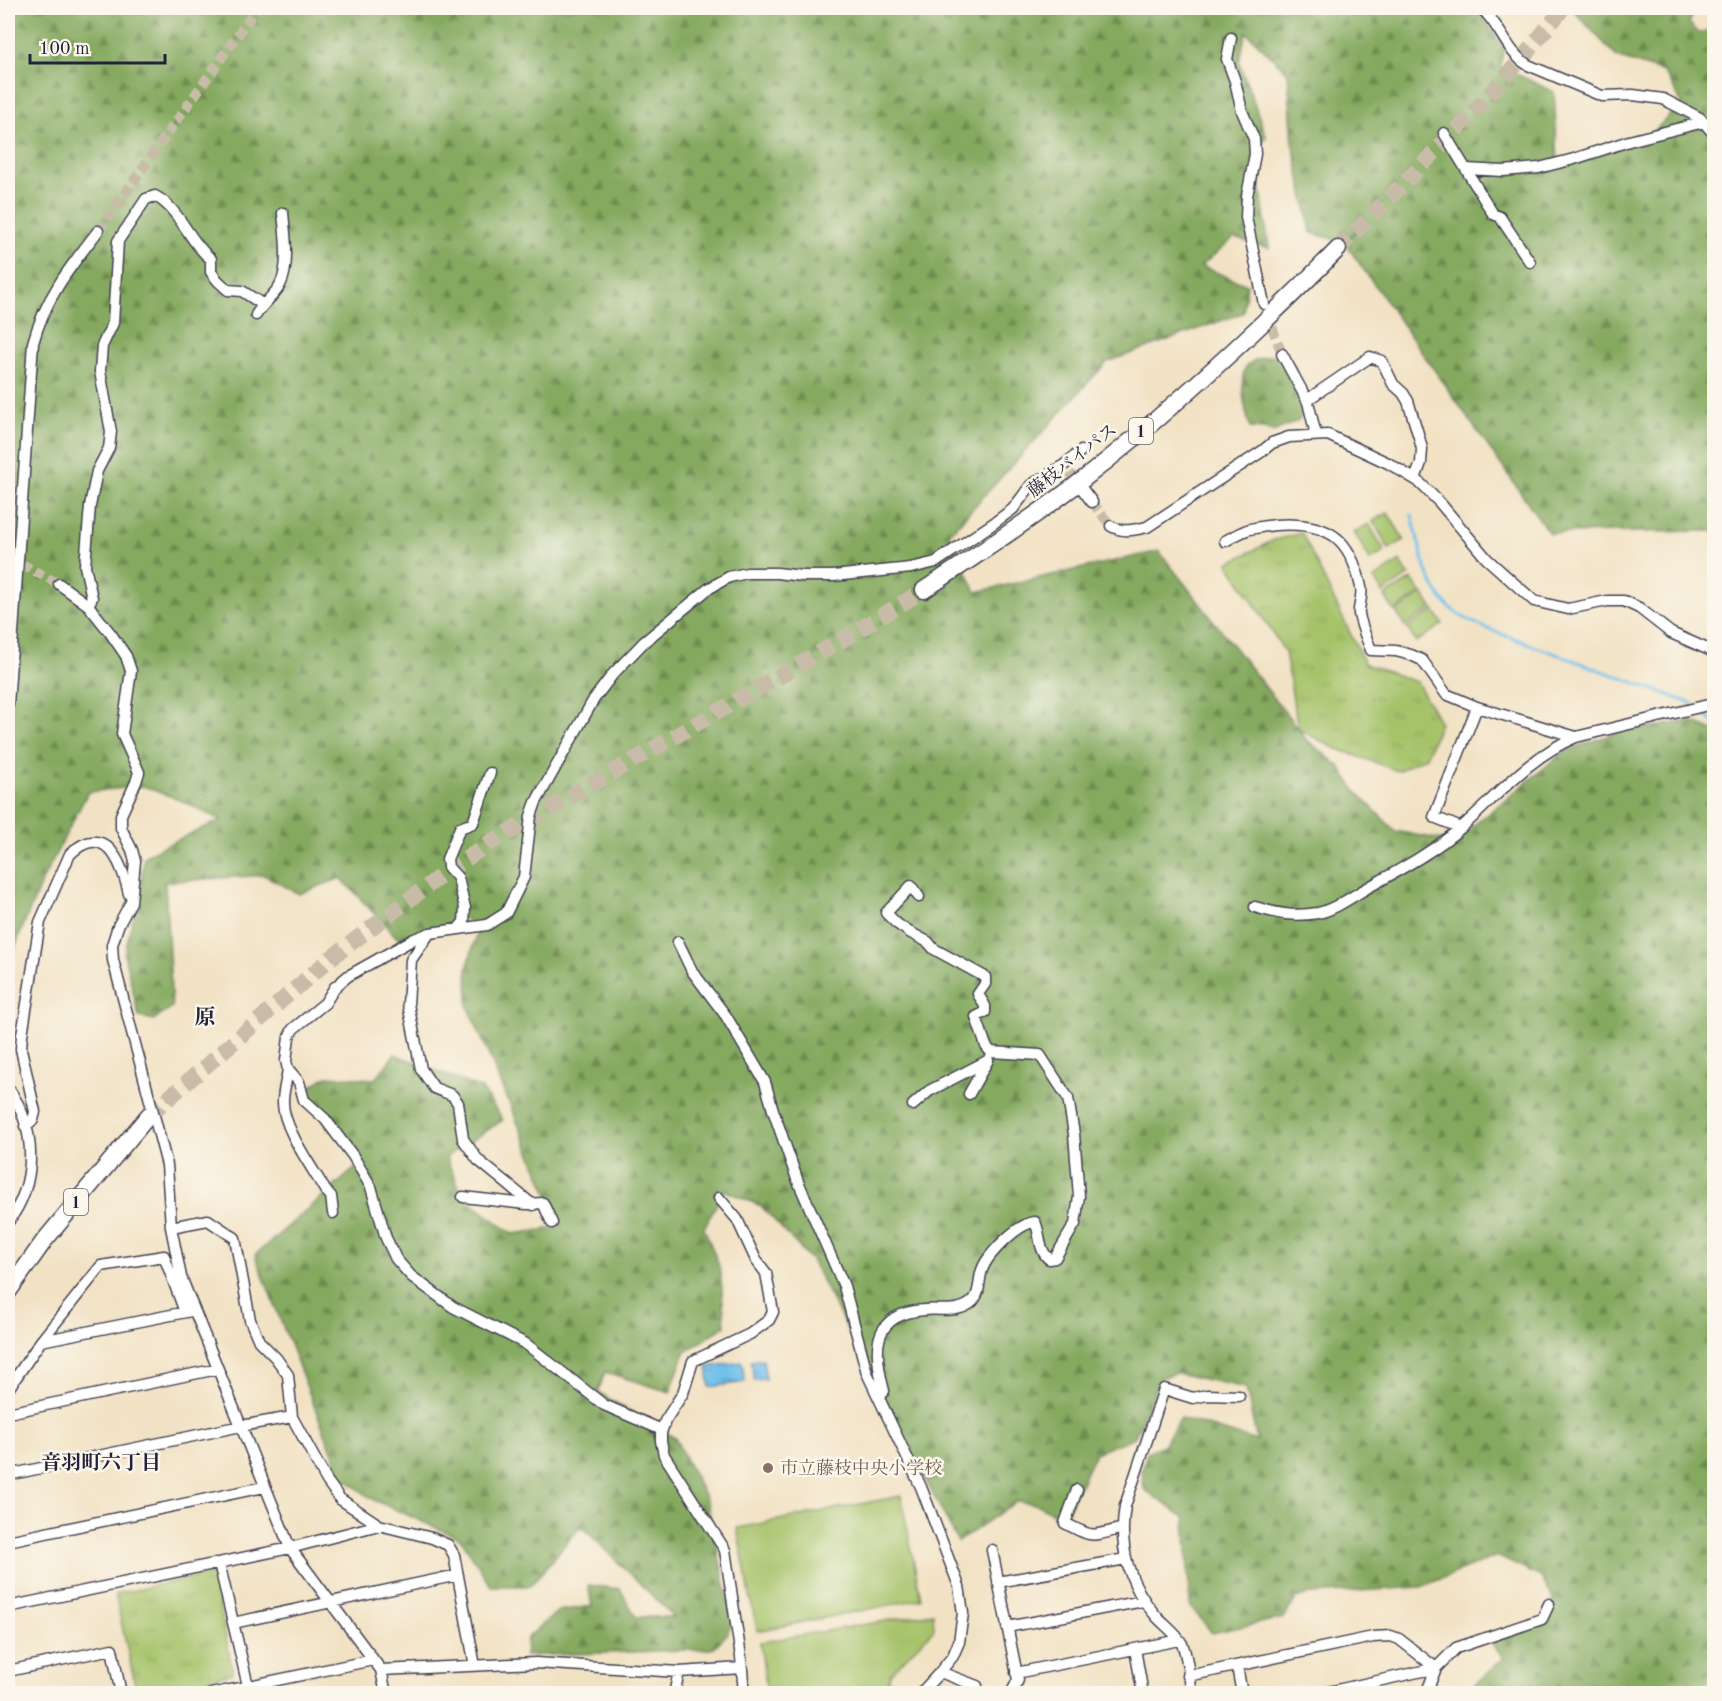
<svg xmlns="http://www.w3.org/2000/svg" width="1722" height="1701" font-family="'Old Standard TT','Noto Serif JP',serif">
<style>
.grass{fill:url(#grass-tufts);stroke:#647252;stroke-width:1.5}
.forest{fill:url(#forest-firs);stroke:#53664c;stroke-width:1.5}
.pitch{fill:#a6c36a;stroke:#647252;stroke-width:1.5}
.water{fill:url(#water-ripples);stroke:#497193;stroke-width:1.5}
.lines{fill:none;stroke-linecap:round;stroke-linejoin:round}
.stream{stroke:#70c0eb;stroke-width:3}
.minor-tunnel{stroke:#c8bca9;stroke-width:10;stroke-dasharray:10 5;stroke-linecap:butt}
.highway-tunnel{stroke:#c8bca9;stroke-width:16;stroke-dasharray:16 8;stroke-linecap:butt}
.minor-casing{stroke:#413f50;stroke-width:13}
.highway-casing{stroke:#413f50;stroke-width:19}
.minor{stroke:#fff;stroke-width:10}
.highway{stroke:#fff;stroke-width:16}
.education-dot{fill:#8d6e63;stroke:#fbf7ec;stroke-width:2}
.labels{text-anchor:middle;stroke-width:5;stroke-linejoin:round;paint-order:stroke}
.shield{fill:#fbf7ec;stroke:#636270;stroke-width:1.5}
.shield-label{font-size:16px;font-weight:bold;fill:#22223b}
.street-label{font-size:18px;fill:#22223b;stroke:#fbf7ec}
.education-label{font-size:18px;fill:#785e54;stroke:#fbf7ec;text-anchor:start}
.neighbourhood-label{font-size:20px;font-weight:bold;fill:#22223b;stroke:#fbf7ec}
.quarter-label{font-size:21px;font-weight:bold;fill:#22223b;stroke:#fbf7ec}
</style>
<defs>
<pattern id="grass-tufts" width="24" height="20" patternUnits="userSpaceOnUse" patternTransform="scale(1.5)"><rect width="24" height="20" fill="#a6c36a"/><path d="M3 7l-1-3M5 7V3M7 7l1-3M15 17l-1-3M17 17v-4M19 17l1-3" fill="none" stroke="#8fa75d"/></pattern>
<pattern id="forest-firs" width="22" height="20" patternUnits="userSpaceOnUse" patternTransform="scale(1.5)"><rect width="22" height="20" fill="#84a95e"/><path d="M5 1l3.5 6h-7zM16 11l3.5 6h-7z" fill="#6c894f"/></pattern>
<pattern id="water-ripples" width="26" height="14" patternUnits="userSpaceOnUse" patternTransform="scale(1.5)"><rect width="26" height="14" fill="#70c0eb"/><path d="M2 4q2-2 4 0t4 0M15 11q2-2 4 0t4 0" fill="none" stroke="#5c9cc0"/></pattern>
</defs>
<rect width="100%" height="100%" fill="#fbf7ec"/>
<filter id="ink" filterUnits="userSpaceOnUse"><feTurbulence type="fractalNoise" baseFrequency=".0167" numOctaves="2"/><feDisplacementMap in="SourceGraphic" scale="12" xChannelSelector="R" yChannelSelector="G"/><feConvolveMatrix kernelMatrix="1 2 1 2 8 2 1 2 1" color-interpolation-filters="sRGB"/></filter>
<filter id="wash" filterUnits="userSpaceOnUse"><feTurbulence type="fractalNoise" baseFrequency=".008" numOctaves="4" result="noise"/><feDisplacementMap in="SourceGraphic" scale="24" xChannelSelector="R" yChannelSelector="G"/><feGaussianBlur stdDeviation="1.35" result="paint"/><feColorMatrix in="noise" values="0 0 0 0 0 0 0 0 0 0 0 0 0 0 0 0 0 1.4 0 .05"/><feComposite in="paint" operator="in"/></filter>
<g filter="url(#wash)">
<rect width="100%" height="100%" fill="#f2e2c4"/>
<path class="grass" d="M1302,533L1365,664L1417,682L1440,723L1426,757L1398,771L1335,748L1298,729L1285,652L1228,563L1274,540Z
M213,1573L233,1673L155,1693H137L115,1594Z"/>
<path class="forest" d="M8,8H1480L1478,10L1504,49L1500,66L1554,92L1558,162L1643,142L1682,103L1664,72L1617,57L1571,8H1696L1689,23L1699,33L1714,28V531L1549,533L1345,243L1363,223L1344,242L1311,233L1293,144L1288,73L1246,32L1239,62L1266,136L1256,157L1269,248L1234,238L1201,266L1247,285L1243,313L1107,362L949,534L976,592L1159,551L1306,739L1340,767L1355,790L1395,831L1453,842L1565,751L1619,732L1690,721L1714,731V1693H1465L1504,1658L1491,1642L1545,1622L1553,1599L1541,1577L1497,1556L1421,1587L1311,1594L1297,1598L1283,1618L1212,1633L1190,1606L1185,1518L1144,1489L1142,1471L1147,1452L1163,1445L1181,1418L1257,1441L1246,1388L1176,1373L1160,1378L1135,1437L1095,1453L1064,1519L1038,1505L1017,1501L958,1542L811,1260L761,1206L724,1190L704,1228L720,1268L725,1326L685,1352L670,1392L605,1372L598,1392L675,1438L707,1501L733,1621L727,1634L712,1649L525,1656L527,1638L558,1611L592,1606L588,1585L620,1589L636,1617H674L581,1526L530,1586H491L461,1539L374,1500L342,1477L255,1255L360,1164L315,1107L307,1089L327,1076L375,1079L395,1054L482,1089L503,1120L446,1157L463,1197L513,1234L562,1227L468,1006L467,968L479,926L461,917L404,945L341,878L299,894L264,875L165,882L172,1007L155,1020L139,1017L124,954L140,890L144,857L158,849L221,820L178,799L143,786L88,792L41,883L8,964Z
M1282,354L1294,365L1303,394L1301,403L1302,415L1298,421L1273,432L1264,429L1250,428C1246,415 1238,379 1246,367C1254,357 1270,356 1282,354Z"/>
<path class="pitch" d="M1388,513L1404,540L1389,549L1373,521Z
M1369,524L1385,552L1370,560L1354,532Z
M1400,561L1409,575L1383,593L1374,579Z
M1412,579L1421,593L1394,611L1385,596Z
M1423,594L1432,608L1405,626L1396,612Z
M1434,610L1443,624L1416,642L1407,628Z
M901,1496L921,1599L757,1631L737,1528Z
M933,1613L934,1629L890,1674L885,1693H767L760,1642Z"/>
<path class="water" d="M763,1359L766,1379L754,1380L751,1361Z
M742,1362L745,1382L710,1387L707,1367Z"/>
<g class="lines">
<path class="stream" d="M1412,515C1421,550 1426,592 1458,614C1470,622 1483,627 1496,632L1693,704
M1701,710L1714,723"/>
</g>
</g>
<g filter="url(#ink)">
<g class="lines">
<path class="minor-tunnel" d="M98,231L257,8
M1267,313L1282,354
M1070,473L1081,488
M1092,502L1111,526
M8,557L59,584"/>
<path class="highway-tunnel" d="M1338,249C1415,171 1496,95 1563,8
M149,1115L331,958L438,878L488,844L842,640L924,590"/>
<g class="minor-casing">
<path id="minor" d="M1481,8C1500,24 1506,52 1528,65L1602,96L1633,95L1663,99L1700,118L1714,134
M1231,38L1227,59L1235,81L1242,111L1254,139L1255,154L1247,196L1246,217L1264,304
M1444,133L1493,214L1500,217L1530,262
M1466,169L1503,171L1539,168L1574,159L1629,141L1704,122
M262,304L242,291L228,290L218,281L211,272V259C189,242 180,209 155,196L146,199L118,241L113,323L102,346L100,371L111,432L109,448L97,471L90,506L85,566L92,598L88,605L111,634L126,656L131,671L122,734L139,772L136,782L121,815V828L132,850L135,861L131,902L118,926L112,945L113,960L167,1165L171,1227L181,1277L290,1548L381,1670L386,1694
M256,315C262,304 275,295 280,285C290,267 285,233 283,213
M1282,354L1308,402L1316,435
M1307,400L1370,357L1382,361L1393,384L1403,393L1408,401L1419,437L1422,449L1421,463L1415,479
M1083,490L1092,502
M1111,526C1123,533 1134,530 1147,527L1261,452L1272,443L1289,437L1328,435L1388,463L1418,481L1440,503L1487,559L1534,601L1568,609L1607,601H1624L1639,608L1671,633L1714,652
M1225,541C1233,537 1242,531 1250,529C1277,523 1319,520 1340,541C1351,552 1358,572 1361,587C1363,597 1358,606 1359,614C1361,626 1367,639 1371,650L1396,651L1411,655L1422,660L1446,694L1477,707L1576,737
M59,584L88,605
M8,705L33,343C45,298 70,267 98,231
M1461,828L1434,817L1477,707
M1255,907C1278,914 1294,917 1318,913C1333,910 1349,899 1362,891C1397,871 1432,853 1462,827C1498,795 1530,756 1576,737L1712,704L1714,701
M458,929L464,922L465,908L458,878L448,867L447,859L460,828L473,823L490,773
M429,934L411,960L408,1004L421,1069L434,1088L452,1095L458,1103L463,1139L478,1160L533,1205
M678,942L692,971L726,1016L765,1082L773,1110L797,1179L844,1286L867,1373L921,1487L959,1586L963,1613L959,1642L953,1656L940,1672L920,1694
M288,1069C287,1079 283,1091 283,1101C282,1127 312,1167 325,1190L331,1196L333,1213
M8,1088C37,1128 38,1183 8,1222
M969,1094L988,1060
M913,1105L929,1091L987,1061
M25,1126L33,1120L35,1112L21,1049L22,1035L40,922L70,854C106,820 122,864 129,894
M463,1197L526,1204L543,1203L552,1223
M719,1198L737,1219L756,1260L766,1273L773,1312L769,1320L750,1334L693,1361L683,1393L665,1421L661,1433V1441L664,1455L725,1550L741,1657L744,1694
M171,1227L208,1220L235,1238L250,1320L259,1341L276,1358L288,1375L292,1417L327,1481L340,1499L379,1525L432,1538L448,1545L454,1555L475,1666
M41,1341L191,1311
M8,1389L41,1341L101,1266L164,1256L185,1312
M879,1397L884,1391C873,1350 871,1314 924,1310C941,1308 959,1314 973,1301C981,1292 978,1281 982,1270C987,1255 1018,1223 1035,1222C1041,1234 1038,1250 1049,1259L1055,1258L1075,1224L1079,1196L1074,1134L1068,1098L1040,1055L991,1052L986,1046L976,1017L985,1012V1006L978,994L985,984V977L934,949L928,942L909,932L896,923L886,913L911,886L919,897
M8,1413L217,1369
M662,1430L604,1405L526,1344L453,1307L411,1276L396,1259L386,1238L371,1187L353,1156L325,1119L304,1100L299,1082L288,1069L286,1061L289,1037L293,1029L325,1003L335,987L348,976L414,939L430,933L487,925L506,913L524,877L531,816L536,802L594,699L613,674L644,642L708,589L729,577L747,573H777L802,576H833L911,568L936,562L994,523L1013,509L1031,485L1064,465L1081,451
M8,1475L241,1426L292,1417
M1077,1490L1065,1523C1094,1539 1092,1536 1123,1528
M8,1541L264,1487
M992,1550L1018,1680L1011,1694
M219,1563L248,1686L247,1694
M998,1582L1126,1559
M8,1607L290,1548L379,1525
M233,1623L458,1575
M1007,1627L1143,1601
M1135,1649L1143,1694
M1237,1666L1242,1694
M381,1670L536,1663L679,1672L742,1668
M8,1671L112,1649L121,1694
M940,1672L977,1686L973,1694
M1016,1673L1179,1640
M1188,1676L1373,1637L1391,1636L1399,1639L1436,1668
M211,1694L373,1660
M674,1694L679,1672
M1192,1694C1190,1682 1187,1653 1182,1644C1177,1634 1164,1625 1157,1617C1129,1586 1118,1547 1125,1506L1164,1389L1193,1398L1207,1395L1239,1396
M1319,1694L1436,1668
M1426,1694L1436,1668L1456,1648L1542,1619L1549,1604"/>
</g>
<g class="highway-casing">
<path id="highway" d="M924,590C979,554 1033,518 1085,478C1174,408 1258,330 1338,249
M8,1292L44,1241L149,1115"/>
</g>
<use href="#minor" class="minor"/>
<use href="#highway" class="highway"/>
</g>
</g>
<circle class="education-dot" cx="768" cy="1468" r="6"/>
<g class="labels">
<g class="shield">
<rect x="1129" y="418" width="24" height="26" rx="4.5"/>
<rect x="64" y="1189" width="24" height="26" rx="4.5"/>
</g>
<g class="shield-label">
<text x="1141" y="437">1</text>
<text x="76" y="1208">1</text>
</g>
<g class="street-label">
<text transform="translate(1072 460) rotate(-38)" y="6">藤枝バイパス</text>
</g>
<g class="education-label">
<text x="780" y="1474">市立藤枝中央小学校</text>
</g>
<g class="neighbourhood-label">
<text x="101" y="1469">音羽町六丁目</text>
</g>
<g class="quarter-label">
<text x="205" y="1024">原</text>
</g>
</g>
<rect width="1722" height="1701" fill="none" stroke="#fbf7ec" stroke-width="30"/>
<path d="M30 54v9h135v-9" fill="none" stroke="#22223b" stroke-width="3"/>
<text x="39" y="54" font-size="18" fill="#22223b" stroke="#fbf7ec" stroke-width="4.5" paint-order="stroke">100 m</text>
</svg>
